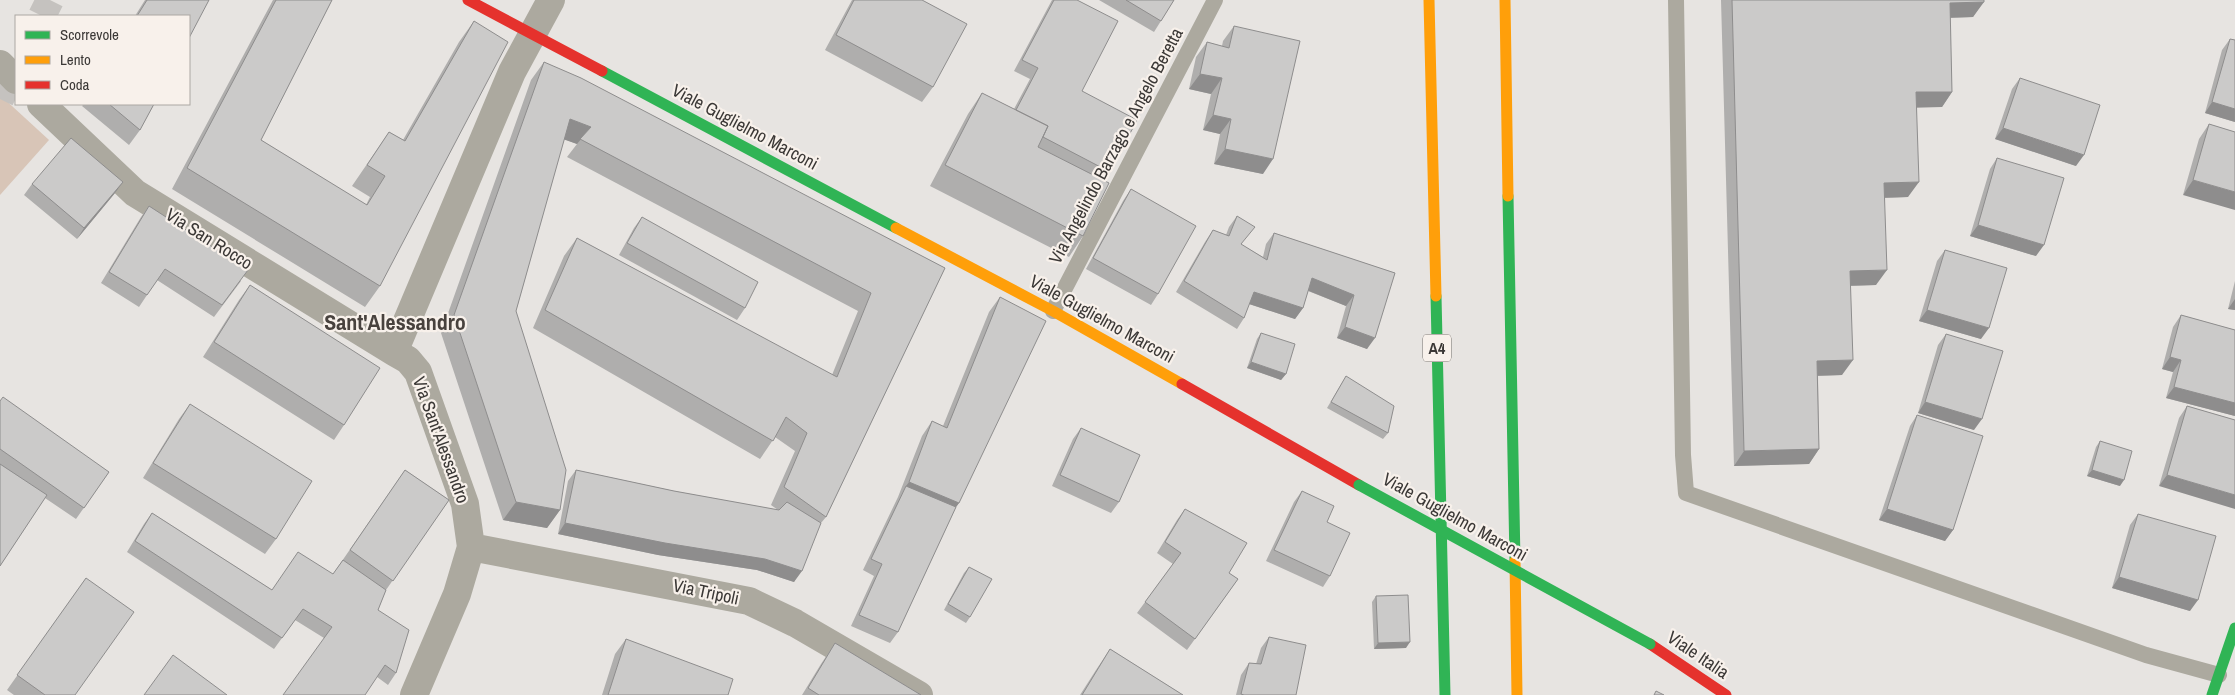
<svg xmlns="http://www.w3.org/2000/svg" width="2235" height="695" font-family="'Archivo Narrow',sans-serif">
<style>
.green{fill:#d8c5b7}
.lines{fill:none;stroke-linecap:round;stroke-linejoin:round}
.highway-tunnel{stroke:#c5c2bf;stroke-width:28;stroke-dasharray:28 14;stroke-linecap:butt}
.lane{stroke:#aca99f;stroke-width:16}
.street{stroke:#aca99f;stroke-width:28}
.fast{stroke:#30b455;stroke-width:11}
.slow{stroke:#ff9f0a;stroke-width:11}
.jam{stroke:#e5322d;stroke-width:11}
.fast-bridge{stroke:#30b455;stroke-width:11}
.wall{fill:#afaead}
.shaded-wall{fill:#8e8d8d}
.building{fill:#cbcac9;stroke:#8e8d8d}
.labels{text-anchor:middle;stroke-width:4.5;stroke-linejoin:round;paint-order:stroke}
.shield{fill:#f8f1eb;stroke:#74706c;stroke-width:1}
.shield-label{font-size:16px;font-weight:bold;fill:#3b3836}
.street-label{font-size:18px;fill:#3b3836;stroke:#f8f1eb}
.district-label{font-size:22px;font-weight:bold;fill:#48423e;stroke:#f8f1eb}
</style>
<rect width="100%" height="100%" fill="#e7e4e1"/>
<path class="green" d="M0,95L49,140L0,195Z"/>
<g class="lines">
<path class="highway-tunnel" d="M42,16L50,0
M0,99L16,67"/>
<path class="lane" d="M1676,0L1683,455L1686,493L2146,655L2219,675
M1053,311L1215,0"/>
<path class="street" d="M0,64L16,80
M41,104L135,193L394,352L408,360L418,372L465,504L471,547L457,594L414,695
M394,352L512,72L551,0
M471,547L749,601L795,623L919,695"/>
<path class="fast" d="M602,71L896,228
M1508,196L1515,561
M1436,296L1445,695
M2212,695L2235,628"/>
<path class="slow" d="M1429,0L1436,296
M1505,0L1508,196
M896,228L1053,311L1182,384
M1515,561L1517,695"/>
<path class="jam" d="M468,0L602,71
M1182,384L1359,485
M1650,644L1726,695"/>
<path class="fast-bridge" d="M1359,485L1650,644"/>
</g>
<path class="wall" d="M145,0H209L189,16H135Z
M273,0H332L261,140L366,205L370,197L352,186L389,132L403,140L459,42L474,21L380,286L365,307L172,189Z
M852,0H922L933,87L922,102L825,50Z
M1052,0H1077L1082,91L1110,172L1104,180L1083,236L1069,257L930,186L968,114L982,93L1014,109L1030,79L1014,71Z
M1099,0H1174L1154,32Z
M1721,0H1984L1973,17L1950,18L1952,92L1942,107H1917L1908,197L1885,198L1876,285L1850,286L1842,375L1818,376L1819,449L1809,464L1734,466Z
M1234,26L1263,174L1214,164L1220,134L1203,130L1211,94L1189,89L1196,57L1207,42L1222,46L1223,41Z
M2230,39L2235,40V122L2205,113L2222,50Z
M544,62L945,268L826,517L821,523L794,582L757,570L658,555L558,534L568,481L576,470L674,491L778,510L771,505L795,451L775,437L760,459L533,328L564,256L577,238L832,375L858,311L567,157L577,144L564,139L516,311L560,510L547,528L503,520L441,333L531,80Z
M2020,78L2076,166L1995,139L2012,89Z
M84,104H154L140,130L129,145L82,106Z
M2209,124L2235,132L2183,195L2199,139Z
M1997,158L2036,256L1970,236L1990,169Z
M32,184L115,193L77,239L24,195Z
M1131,189L1158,294L1151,305L1086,269L1123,201Z
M149,206L241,281L214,317L157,280L139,307L101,283L141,217Z
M1237,216L1242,245L1263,257L1266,244L1274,233L1395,273L1367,349L1337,338L1346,306L1308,291L1303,308L1295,319L1249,304L1244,318L1237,329L1176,292L1205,242L1213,230L1226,235L1229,227Z
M642,217L745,308L737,320L619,255L634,228Z
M1945,250L1981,339L1919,321L1937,261Z
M2235,281V310L2228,309Z
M250,285L344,425L334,440L203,357L239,300Z
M1000,297L959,503L956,507L898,632L890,643L851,626L874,576L863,570L898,497L922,436L932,421L943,426L989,312Z
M2181,315L2235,330V416L2166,398L2173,372L2162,369L2173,327Z
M1261,333L1286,374L1281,380L1247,368L1257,339Z
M1946,334L1974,430L1918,413L1938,345Z
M1346,376L1388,433L1383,439L1327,408Z
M0,401L109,472L76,519L45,498L0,566Z
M190,404L276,539L265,554L143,478L179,419Z
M2187,406L2235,420L2159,486L2179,418Z
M1917,415L1953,530L1945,541L1879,520L1910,426Z
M1081,428L1119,502L1111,513L1052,486L1073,439Z
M2100,441L2120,486L2087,476L2096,447Z
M405,470L449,500L386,590L378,610L396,673L388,685L324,638L295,620L274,649L127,552L144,524L152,513L272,590L333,574Z
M1302,491L1327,522L1330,576L1323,587L1266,561L1294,502Z
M1185,509L1229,573L1238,579L1187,650L1137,613L1173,564L1157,553L1177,520Z
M2138,514L2190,611L2112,588L2130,525Z
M969,567L970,617L966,623L944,610L964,573Z
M86,578L75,695H14L7,690Z
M1376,596L1406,648L1374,649L1372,602Z
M1269,637L1296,695H1236L1241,675L1249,663L1256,664L1261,648Z
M626,639L728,695H602L615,654Z
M835,643L921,695H802L821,664Z
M1110,649L1183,695H1080L1096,670Z"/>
<path class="shaded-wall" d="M1984,2L1973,17L1939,18L1950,3Z
M1200,74L1222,78L1211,94L1189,89Z
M1916,92H1952L1942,107L1905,108Z
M2212,102L2235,109V122L2205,113Z
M1213,115L1231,119L1220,134L1203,130Z
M570,119L591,127L577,144L557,137Z
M2003,128L2084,155L2076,166L1995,139Z
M1225,149L1273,159L1263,174L1214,164Z
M2193,180L2235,192V210L2183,195Z
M123,182L115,193L77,239L84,228Z
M1919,182L1908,197L1874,198L1884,183Z
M1978,225L2044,245L2036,256L1970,236Z
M1887,270L1876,285L1839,286L1850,271Z
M1312,278L1354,295L1346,306L1304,289Z
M1254,292L1303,308L1295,319L1246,303Z
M2235,299V310L2228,309Z
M1927,310L1989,328L1981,339L1919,321Z
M1345,327L1375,338L1367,349L1337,338Z
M2170,357L2181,360L2173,372L2162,369Z
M1853,360L1842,375L1807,376L1817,361Z
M1251,362L1286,374L1281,380L1247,368Z
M2174,387L2235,403V416L2166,398Z
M1925,402L1982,419L1974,430L1918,413Z
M1819,449L1809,464L1734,466L1744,451Z
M2092,470L2124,480L2120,486L2087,476Z
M2167,475L2235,495V509L2159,486Z
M909,482L959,503L948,518L906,486Z
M516,502L560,510L547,528L503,520Z
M1887,509L1953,530L1945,541L1879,520Z
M565,523L765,559L802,571L794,582L757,570L658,555L558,534Z
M2119,577L2198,600L2190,611L2112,588Z
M1410,642L1406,648L1374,649L1378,643Z"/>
<path class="building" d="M147,0H209L189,38V16H137Z
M276,0H332L261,140L367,205L385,176L367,165L389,132L405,141L474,21L508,42L380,286L187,168Z
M854,0H922L967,24L933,87L836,35Z
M1054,0H1077L1118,21L1082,91L1137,120L1110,172L1043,137L1048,126L1016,110L1038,68L1022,60Z
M1126,0H1174L1161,21Z
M1732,0H1984V2L1950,3L1952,92H1916L1919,182L1884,183L1887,270L1850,271L1853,360L1817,361L1819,449L1744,451Z
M1234,26L1300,41L1273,159L1225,149L1231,119L1213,115L1222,78L1200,74L1207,42L1229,48Z
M2230,39L2235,40V109L2212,102Z
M544,62L581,78L945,268L826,517L784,487L807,433L786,417L773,441L545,310L577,238L837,377L871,293L580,139L591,127L570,119L516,311L566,470L560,510L516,502L454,315Z
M2020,78L2100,105L2084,155L2003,128Z
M982,93L1048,126L1038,147L1109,183L1083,236L945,165Z
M109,104H154L140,130Z
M2209,124L2235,132V192L2193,180Z
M71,138L123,182L84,228L32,184Z
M1997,158L2064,178L2044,245L1978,225Z
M1131,189L1196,226L1158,294L1093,258Z
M149,206L248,270L222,305L165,269L147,295L109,272Z
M1237,216L1255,227L1241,244L1267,260L1274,233L1395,273L1375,338L1345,327L1354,295L1312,278L1303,308L1254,292L1244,318L1184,281L1213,230L1229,236Z
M642,217L758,282L745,308L627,243Z
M1945,250L2007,268L1989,328L1927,310Z
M250,285L380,368L344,425L214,342Z
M1000,297L1046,321L959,503L909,482L932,421L947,428Z
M2181,315L2235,330V403L2174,387L2181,360L2170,357Z
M1261,333L1295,344L1286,374L1251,362Z
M1946,334L2003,351L1982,419L1925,402Z
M1346,376L1394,406L1388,433L1331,402Z
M3,397L109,472L84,508L0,449V401Z
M190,404L312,481L276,539L153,463Z
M2187,406L2235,420V495L2167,475Z
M1917,415L1983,436L1953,530L1887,509Z
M1081,428L1140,455L1119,502L1060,475Z
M2100,441L2132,451L2124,480L2092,470Z
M0,464L47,495L0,566Z
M405,470L449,500L393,581L350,550Z
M576,470L674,491L779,510L787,502L821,523L802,571L765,559L665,543L565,523Z
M906,486L956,507L898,632L859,615L882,564L871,559Z
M1302,491L1334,506L1327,522L1350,533L1330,576L1274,550Z
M1185,509L1247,543L1229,573L1238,579L1195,639L1145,602L1181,553L1165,542Z
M152,513L272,590L298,552L333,574L343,560L386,590L378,610L409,630L396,673L385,665L365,695H283L332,627L303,609L282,638L135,541Z
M2138,514L2216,536L2198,600L2119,577Z
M969,567L992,579L970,617L948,604Z
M86,578L134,612L75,695H45L17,675Z
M1408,595L1410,642L1378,643L1376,596Z
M1269,637L1306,645L1296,695H1244L1241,694L1249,663L1261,664Z
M626,639L733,679L728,695H608Z
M835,643L921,695H819L808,688Z
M1110,649L1183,695H1082Z
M173,655L227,695H144Z
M1656,691L1664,695H1654Z"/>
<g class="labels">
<rect class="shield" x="1423" y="334.5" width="28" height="27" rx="4"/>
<g class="shield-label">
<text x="1437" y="354">A4</text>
</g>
<g class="street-label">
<text transform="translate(745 127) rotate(28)" y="6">Viale Guglielmo Marconi</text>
<text transform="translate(1116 146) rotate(-62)" y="6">Via Angelindo Barzago e Angelo Beretta</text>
<text transform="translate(209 239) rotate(32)" y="6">Via San Rocco</text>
<text transform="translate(1102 319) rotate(29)" y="6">Viale Guglielmo Marconi</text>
<text transform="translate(441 440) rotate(70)" y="6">Via Sant'Alessandro</text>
<text transform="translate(1455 517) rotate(29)" y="6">Viale Guglielmo Marconi</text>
<text transform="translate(706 592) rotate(12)" y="6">Via Tripoli</text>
<text transform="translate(1698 655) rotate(34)" y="6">Viale Italia</text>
</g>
<g class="district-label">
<text x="395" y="330">Sant'Alessandro</text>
</g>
</g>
<rect x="15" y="15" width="175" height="90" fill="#f8f1eb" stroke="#aca7a3"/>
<rect x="25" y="31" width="25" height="8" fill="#30b455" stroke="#aca7a3"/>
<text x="60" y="40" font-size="15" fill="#3b3836">Scorrevole</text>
<rect x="25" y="56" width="25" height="8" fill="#ff9f0a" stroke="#aca7a3"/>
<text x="60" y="65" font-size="15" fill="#3b3836">Lento</text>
<rect x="25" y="81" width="25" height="8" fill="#e5322d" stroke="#aca7a3"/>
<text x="60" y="90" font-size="15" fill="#3b3836">Coda</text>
</svg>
